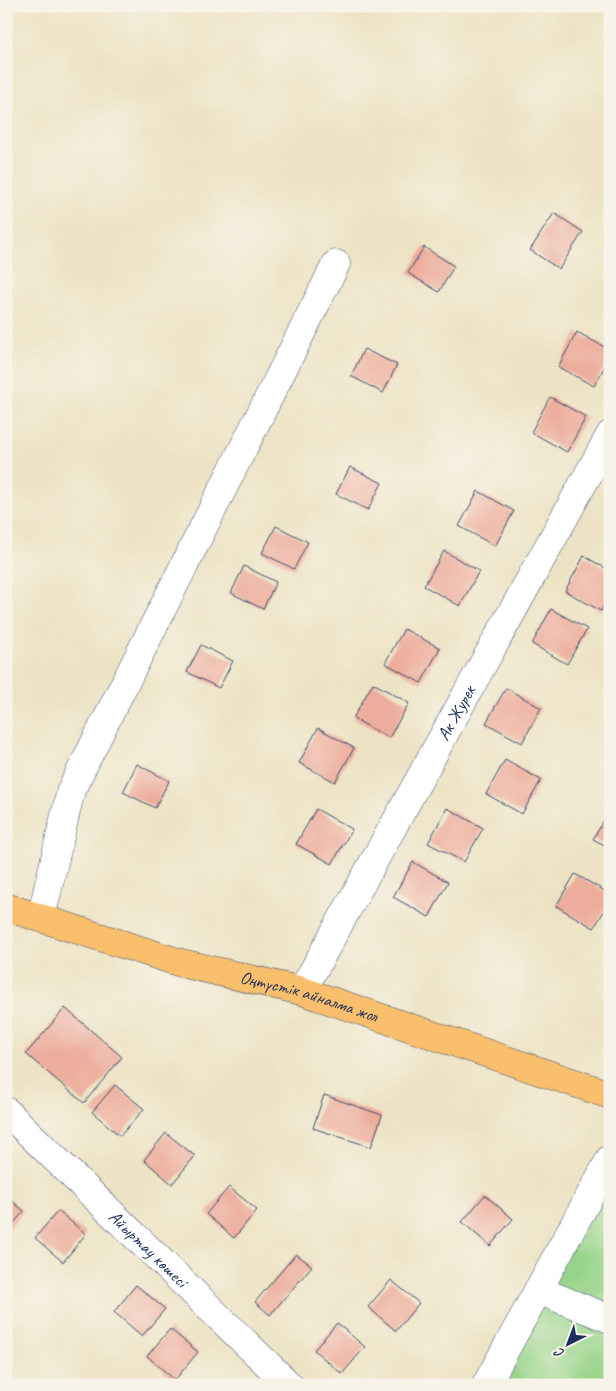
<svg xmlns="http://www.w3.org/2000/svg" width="616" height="1391" font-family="Caveat,sans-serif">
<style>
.green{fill:#97d489;stroke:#598274}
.building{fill:#edad9c}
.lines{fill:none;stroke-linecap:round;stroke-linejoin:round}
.minor-casing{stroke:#3a4a6d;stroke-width:29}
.highway-casing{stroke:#3a4a6d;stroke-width:29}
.minor{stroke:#fff;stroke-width:28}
.highway{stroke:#f9bf6d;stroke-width:28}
.labels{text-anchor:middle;stroke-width:4;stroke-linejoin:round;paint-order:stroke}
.street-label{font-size:18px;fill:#1b2f5e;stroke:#f7f3e8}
</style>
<rect width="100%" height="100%" fill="#f7f3e8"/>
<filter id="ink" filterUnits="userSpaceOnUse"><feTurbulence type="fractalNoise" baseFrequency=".02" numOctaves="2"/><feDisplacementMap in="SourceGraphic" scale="10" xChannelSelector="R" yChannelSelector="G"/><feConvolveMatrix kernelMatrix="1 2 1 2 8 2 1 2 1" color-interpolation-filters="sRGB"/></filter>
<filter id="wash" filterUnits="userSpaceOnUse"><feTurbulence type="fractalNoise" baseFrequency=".0096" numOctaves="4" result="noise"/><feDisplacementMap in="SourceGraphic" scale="20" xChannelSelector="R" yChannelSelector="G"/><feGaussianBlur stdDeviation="1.12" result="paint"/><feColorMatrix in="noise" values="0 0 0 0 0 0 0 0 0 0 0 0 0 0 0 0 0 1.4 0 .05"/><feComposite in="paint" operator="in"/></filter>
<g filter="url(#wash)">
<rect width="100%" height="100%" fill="#ede3c4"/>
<path class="green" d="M610,1178V1385H488Z"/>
<g id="blocks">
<path class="building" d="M554,213L583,232L559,269L530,250Z
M424,247L454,266L439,292L408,273Z
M577,332L610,350V357L594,386L558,367Z
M364,349L397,365L383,393L351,376Z
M550,397L586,417L567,452L531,432Z
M350,467L382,483L368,510L336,494Z
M478,491L514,511L495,546L459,526Z
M276,526L308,542L294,569L262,553Z
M444,551L479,571L460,606L424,586Z
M584,556L610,571V595L601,611L565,591Z
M244,566L276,582L263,609L231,593Z
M551,609L587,629L567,664L532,644Z
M404,629L440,648L421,683L385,663Z
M201,645L233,661L219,688L187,672Z
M373,683L409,703L389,738L353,718Z
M506,688L541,708L522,743L486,723Z
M318,728L354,748L335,782L299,763Z
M505,760L541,780L522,814L486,794Z
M137,764L169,781L155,808L123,792Z
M447,808L483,828L464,862L428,843Z
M316,809L352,829L332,864L296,844Z
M610,810V848L593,839Z
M413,862L448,882L429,917L393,897Z
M575,874L610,894V901L594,928L556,906Z
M65,1008L122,1057L84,1103L26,1054Z
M115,1085L144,1109L120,1136L92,1112Z
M324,1095L382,1115L371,1147L313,1128Z
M166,1133L195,1156L172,1184L144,1160Z
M229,1187L257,1210L234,1238L206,1214Z
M485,1195L513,1219L490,1246L462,1222Z
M6,1196L24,1211L6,1232Z
M58,1211L86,1234L63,1262L35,1238Z
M296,1254L312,1266L270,1315L255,1302Z
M391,1280L419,1303L396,1331L368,1307Z
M136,1285L165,1309L142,1336L114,1312Z
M337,1323L365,1347L342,1374L314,1350Z
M170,1329L198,1352L175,1380L147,1356Z"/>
</g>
</g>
<g filter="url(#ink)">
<use href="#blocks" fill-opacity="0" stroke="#3a4a6d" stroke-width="1"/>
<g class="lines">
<g class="minor-casing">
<g id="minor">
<path d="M41,918L71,790L336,264"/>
<path id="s1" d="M302,991L610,435"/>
<path id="s2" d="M6,1111L289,1385"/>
<path d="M538,1290L610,1319"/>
<path d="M486,1385L610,1159"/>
</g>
</g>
<g class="highway-casing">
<g id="highway">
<path id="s3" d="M6,907L181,963L302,991L610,1095"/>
</g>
</g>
<use href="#minor" class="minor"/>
<use href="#highway" class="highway"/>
</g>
</g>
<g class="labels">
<g class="street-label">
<text dy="6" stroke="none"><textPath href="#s1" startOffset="318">Ак Журек</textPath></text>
<text dy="6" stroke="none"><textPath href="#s3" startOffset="316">Оңтүстік айналма жол</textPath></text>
<text dy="6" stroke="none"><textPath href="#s2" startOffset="198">Айыртау көшесі</textPath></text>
</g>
</g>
<rect width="616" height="1391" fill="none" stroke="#f7f3e8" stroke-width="25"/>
<g transform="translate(568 1344) rotate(222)" stroke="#f7f3e8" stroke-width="4" paint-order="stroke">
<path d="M0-4L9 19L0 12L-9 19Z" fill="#1b2f5e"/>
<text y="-8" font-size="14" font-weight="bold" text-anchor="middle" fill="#1b2f5e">С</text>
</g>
</svg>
